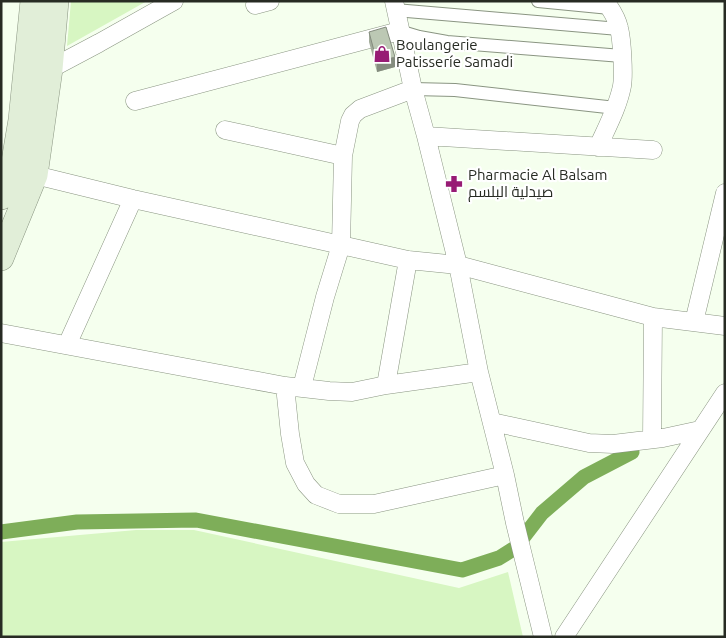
<svg xmlns="http://www.w3.org/2000/svg" width="726" height="638" font-family="Ubuntu,Cairo,sans-serif">
<style>
.green{fill:#d7f6c2}
.lines{fill:none;stroke-linecap:round;stroke-linejoin:round}
.canal{stroke:#7eae59;stroke-width:15}
.pedestrian-casing{stroke:#8a9582;stroke-width:14}
.minor-casing{stroke:#8a9582;stroke-width:19}
.secondary-casing{stroke:#8a9582;stroke-width:26}
.pedestrian{stroke:#fff;stroke-width:12}
.minor{stroke:#fff;stroke-width:18}
.secondary{stroke:#e1eed8;stroke-width:25}
.wall{fill:#a2ac9b}
.shaded-wall{fill:#848c7e}
.building{fill:#bcc8b4;stroke:#848c7e}
.labels{text-anchor:middle;stroke-width:4.5;stroke-linejoin:round;paint-order:stroke}
.poi-label{font-size:15px;fill:#272b23;stroke:#fff;text-anchor:start}
</style>
<rect width="100%" height="100%" fill="#f5ffee"/>
<path class="green" d="M71,1H147L67,46Z
M136,530H194L459,588L508,572L523,637H1V542Z"/>
<g class="lines">
<path class="canal" d="M1,532L77,522L196,520L462,570L499,558L515,548L542,513L584,477L632,452"/>
<g class="pedestrian-casing">
<path id="pedestrian" d="M538,1L610,8
M395,10L619,29
M399,31L419,37L447,42L622,56
M413,89L455,90L616,108"/>
</g>
<g class="minor-casing">
<path id="minor" d="M394,1L413,89L426,136L458,265L479,372L505,475L515,523L543,637
M255,5L270,1
M50,69L99,43L174,1
M135,101L392,33
M225,130L343,156
M426,136L653,150
M598,147C607,127 618,107 622,86C624,74 622,40 619,28C617,19 611,9 605,1
M24,174L35,175L133,199L341,245L408,260L458,265L653,317L652,439
M653,317L725,326
M694,322L725,193
M1,333L285,386L329,391L352,392L386,385L479,372
M67,345L133,199
M386,385L408,260
M285,386L290,434L295,463L306,484L316,495L339,504H374L505,475
M302,387L325,297L341,245L343,156L350,121L353,115L360,109L413,89
M492,422L589,443L613,444L663,438L700,430
M564,637L725,393"/>
</g>
<g class="secondary-casing">
<path id="secondary" d="M1,197L12,173L21,120L33,1
M1,258L35,175L50,69L56,1"/>
</g>
<use href="#pedestrian" class="pedestrian"/>
<use href="#minor" class="minor"/>
<use href="#secondary" class="secondary"/>
</g>
<path class="wall" d="M369,32L395,67L377,72L369,42Z"/>
<path class="shaded-wall" d="M395,57V67L377,72V62Z"/>
<path class="building" d="M386,27L395,57L377,62L369,32Z"/>
<defs>
<g id="shop-bare" transform="scale(1.35)"><path d="M-5-2.5h2.3a2.7 3.5 0 0 1 5.4 0H5L5.5 6h-11ZM-1.5-2.5h3a1.5 2.3 0 0 0-3 0Z" fill="#971b74" stroke="#fff" stroke-width="2.5" paint-order="stroke"/></g>
<g id="pharmacy-bare" transform="scale(1.35)"><path d="M-2-6h4v4h4v4h-4v4h-4v-4h-4v-4h4Z" fill="#971b74" stroke="#fff" stroke-width="2.5" paint-order="stroke"/></g>
</defs>
<g fill-rule="evenodd">
<use href="#shop-bare" x="382" y="54"/>
<use href="#pharmacy-bare" x="454" y="184"/>
</g>
<g class="labels">
<g class="poi-label">
<text x="396" y="50">Boulangerie<tspan x="396" dy="17">Patisseríe Samadi</tspan></text>
<text x="468" y="180">Pharmacie Al Balsam<tspan x="468" dy="17">صيدلية البلسم</tspan></text>
</g>
</g>
<rect width="726" height="638" fill="none" stroke="#272b23" stroke-width="5"/>
</svg>
